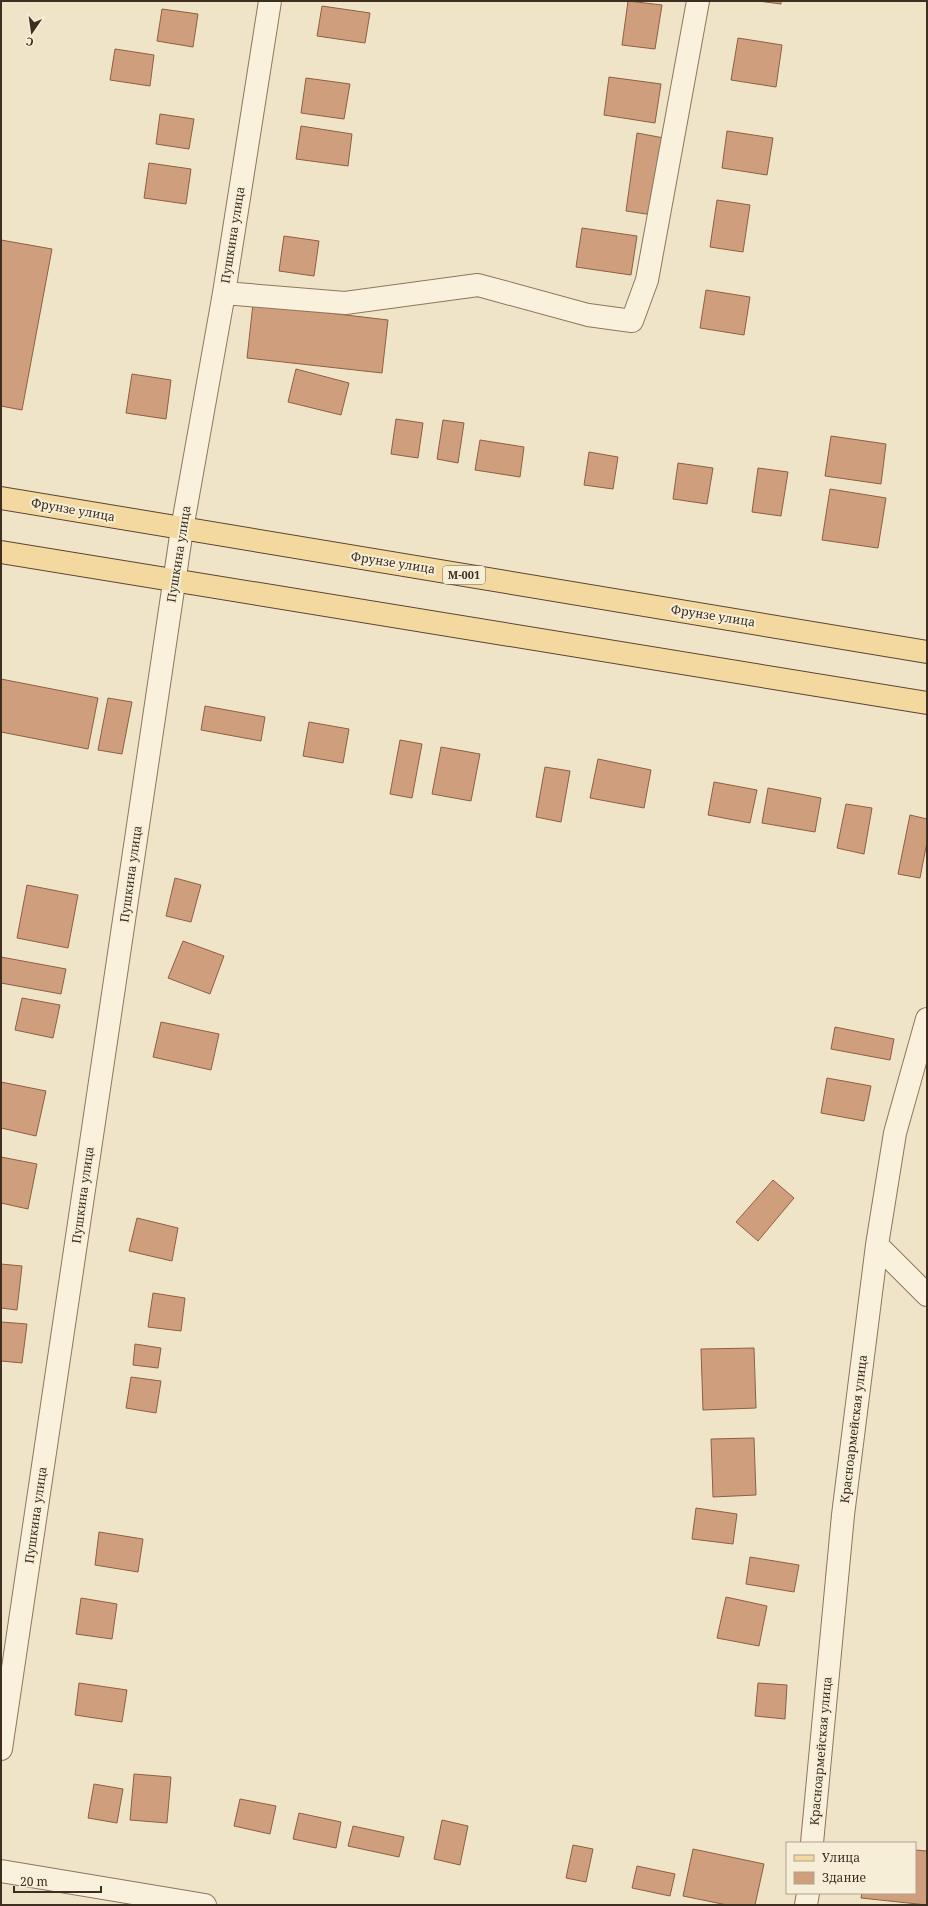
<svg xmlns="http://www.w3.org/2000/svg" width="928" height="1906" font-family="'Noto Serif',serif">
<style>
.building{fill:#cf9f7d;stroke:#8d5f41}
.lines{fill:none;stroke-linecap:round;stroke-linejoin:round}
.minor-casing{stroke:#8d765c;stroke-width:24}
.major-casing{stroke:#5b4430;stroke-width:24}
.minor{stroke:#faf1dc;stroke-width:22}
.major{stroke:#f3d9a0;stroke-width:22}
.labels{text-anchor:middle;stroke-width:4;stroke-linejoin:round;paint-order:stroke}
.shield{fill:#f7eed8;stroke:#756857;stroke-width:1}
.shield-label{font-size:11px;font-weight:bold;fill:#3d2e20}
.street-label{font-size:12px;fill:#3d2e20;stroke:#f7eed8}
</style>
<rect width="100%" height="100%" fill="#f0e4c8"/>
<path class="building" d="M628,1L662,5L655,49L622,45Z
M758,1H781V4Z
M322,6L370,13L365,43L317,36Z
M162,9L198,14L193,47L157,41Z
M738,38L782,45L776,87L731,80Z
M115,49L154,55L150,86L110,80Z
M609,77L661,84L655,123L604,115Z
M306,78L350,84L344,119L301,113Z
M160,114L194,119L189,149L156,144Z
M301,126L352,134L348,166L296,159Z
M727,131L773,138L767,175L722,168Z
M637,133L664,138L653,215L626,211Z
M149,163L191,169L186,204L144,198Z
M717,200L750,205L743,252L710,247Z
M582,228L637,236L631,275L576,267Z
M284,236L319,241L314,276L279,271Z
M1,240L52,249L22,410L1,406Z
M706,290L750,297L744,335L700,328Z
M253,304L388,320L382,373L247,358Z
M296,369L349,383L341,415L288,402Z
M132,374L171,380L166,419L126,413Z
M396,419L423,423L418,458L391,454Z
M443,420L464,423L458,463L437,459Z
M831,436L886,444L881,484L825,476Z
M480,440L524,447L520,477L475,470Z
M589,452L618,457L613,489L584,485Z
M678,463L713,468L707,504L673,499Z
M758,468L788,472L781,516L752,512Z
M830,489L886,498L878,548L822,540Z
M1,679L98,698L88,749L1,732Z
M108,698L132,702L122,754L98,750Z
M205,706L265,717L261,741L201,730Z
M309,722L349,729L343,763L303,756Z
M400,740L422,744L412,798L390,794Z
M441,747L480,754L471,801L432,794Z
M598,759L651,770L644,808L590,798Z
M545,767L570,771L561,822L536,817Z
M714,782L757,790L750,823L708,815Z
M768,788L821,798L815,832L762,823Z
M846,804L872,808L864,854L837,848Z
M910,815L927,819V842L920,878L898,874Z
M175,878L201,885L191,922L166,916Z
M27,885L78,895L68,948L17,938Z
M183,941L224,956L210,994L168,978Z
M1,957L66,969L61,994L1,983Z
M22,998L60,1005L53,1038L15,1030Z
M161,1022L219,1034L211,1070L153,1057Z
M835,1027L894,1039L890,1060L831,1049Z
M827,1078L871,1086L864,1121L821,1113Z
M1,1082L46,1091L36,1136L1,1128Z
M1,1157L37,1164L28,1209L1,1203Z
M773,1180L794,1198L758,1241L736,1222Z
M137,1218L178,1228L172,1261L129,1251Z
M1,1264L22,1266L17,1310L1,1308Z
M153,1293L185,1298L181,1331L148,1327Z
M1,1322L27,1324L22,1363L1,1361Z
M135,1344L161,1348L158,1368L133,1365Z
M754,1348L756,1408L703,1410L701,1349Z
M131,1377L161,1381L156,1413L126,1408Z
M754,1438L756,1495L713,1497L711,1439Z
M696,1508L737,1514L733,1544L692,1539Z
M99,1532L143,1539L138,1572L95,1565Z
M750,1557L799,1565L794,1592L746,1584Z
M726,1597L767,1606L759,1646L717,1638Z
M81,1598L117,1604L112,1639L76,1634Z
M79,1683L127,1690L122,1722L75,1715Z
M758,1683L787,1685L785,1719L755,1716Z
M134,1774L171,1777L167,1823L130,1820Z
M94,1784L123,1789L117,1823L88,1818Z
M240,1799L276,1806L270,1834L234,1826Z
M299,1813L341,1822L336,1848L293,1839Z
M442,1820L468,1826L460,1865L434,1859Z
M353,1826L404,1837L399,1857L348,1846Z
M573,1845L593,1849L586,1882L566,1878Z
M693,1849L764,1864L755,1905H727L683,1896Z
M915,1850L927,1851V1905L861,1898L862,1893H915Z
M637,1866L675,1874L670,1896L632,1888Z"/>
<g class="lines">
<g class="minor-casing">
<path id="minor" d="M224,293L345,303L478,285L588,315L632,321L647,280L698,1
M877,1245L927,1295
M1,1749L182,529L224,293L270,1
M812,1843L843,1515L877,1245L895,1133L927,1019
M1,1871L205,1905
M806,1905L808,1893"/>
</g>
<g class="major-casing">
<path id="major" d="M1,498L927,652
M1,552L927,703"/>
</g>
<use href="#minor" class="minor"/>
<use href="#major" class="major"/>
</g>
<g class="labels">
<rect class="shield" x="443" y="566" width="42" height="18" rx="3"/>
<g class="shield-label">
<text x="464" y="579">M-001</text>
</g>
<g class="street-label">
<text transform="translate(233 235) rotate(-81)" y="4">Пушкина улица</text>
<text transform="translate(73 510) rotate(10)" y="4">Фрунзе улица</text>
<text transform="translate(179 554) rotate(-81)" y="4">Пушкина улица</text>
<text transform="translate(393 563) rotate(9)" y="4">Фрунзе улица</text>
<text transform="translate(713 616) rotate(9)" y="4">Фрунзе улица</text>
<text transform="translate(131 874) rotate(-82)" y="4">Пушкина улица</text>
<text transform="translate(83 1195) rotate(-82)" y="4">Пушкина улица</text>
<text transform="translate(854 1429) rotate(-83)" y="4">Красноармейская улица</text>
<text transform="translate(36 1515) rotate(-82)" y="4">Пушкина улица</text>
<text transform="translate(821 1751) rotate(-85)" y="4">Красноармейская улица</text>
</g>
</g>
<rect width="928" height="1906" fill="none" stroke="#3d2e20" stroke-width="4"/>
<rect x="786" y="1842" width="130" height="52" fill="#f7eed8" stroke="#ada18e"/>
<rect x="794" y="1855" width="20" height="6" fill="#f3d9a0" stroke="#ada18e"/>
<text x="822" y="1862" font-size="12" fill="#3d2e20">Улица</text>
<rect x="794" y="1872" width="20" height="12" fill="#cf9f7d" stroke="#ada18e"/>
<text x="822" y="1882" font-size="12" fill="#3d2e20">Здание</text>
<g transform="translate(32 32) rotate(193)" stroke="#f7eed8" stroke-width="3" paint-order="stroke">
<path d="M0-3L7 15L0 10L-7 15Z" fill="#3d2e20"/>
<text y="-6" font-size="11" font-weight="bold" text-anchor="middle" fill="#3d2e20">С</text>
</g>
<path d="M14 1886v6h87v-6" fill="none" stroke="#3d2e20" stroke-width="2"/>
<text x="20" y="1886" font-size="12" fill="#3d2e20" stroke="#f7eed8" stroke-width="3" paint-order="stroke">20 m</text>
</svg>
